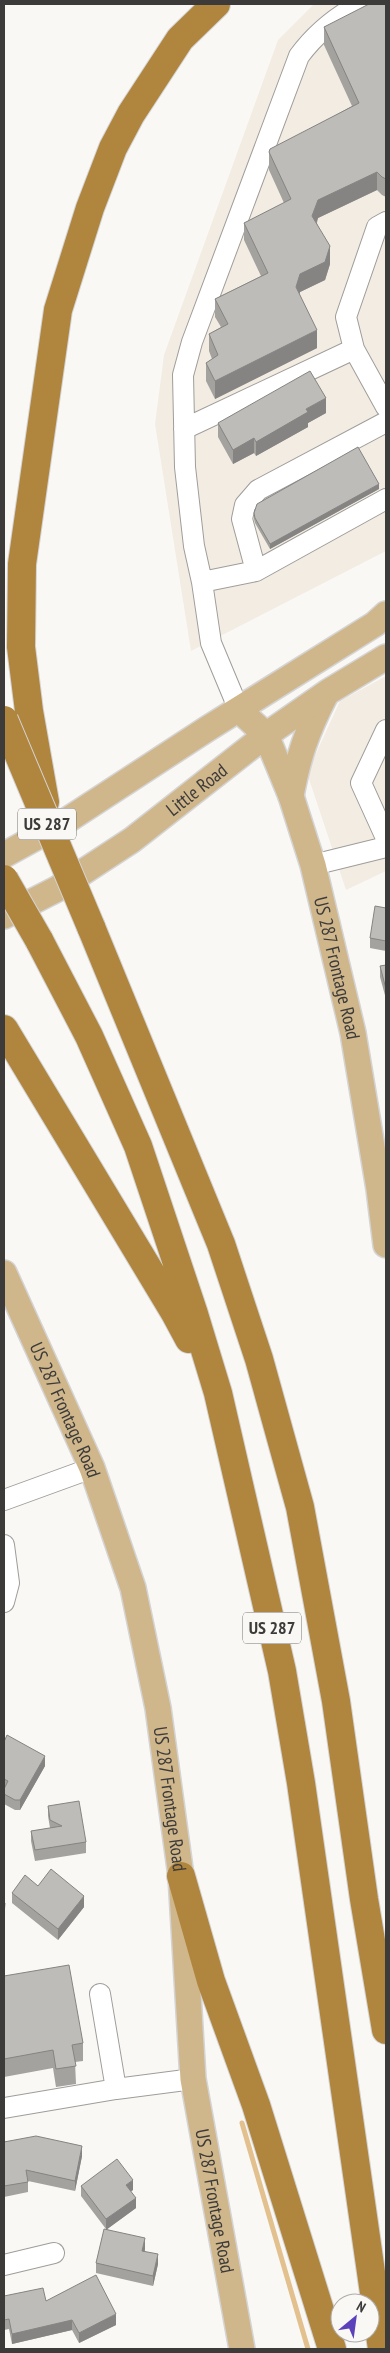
<svg xmlns="http://www.w3.org/2000/svg" width="390" height="2353" font-family="'PT Sans Narrow',sans-serif">
<style>
.built{fill:#f3ece2}
.lines{fill:none;stroke-linecap:round;stroke-linejoin:round}
.stream{stroke:#e2c18f;stroke-width:5}
.minor-casing{stroke:#9f9d9a;stroke-width:22}
.major-casing{stroke:#d4d4d4;stroke-width:28}
.highway-casing{stroke:#d4d4d4;stroke-width:30}
.minor{stroke:#fff;stroke-width:20}
.major{stroke:#d0b68b;stroke-width:25}
.highway{stroke:#b0853e;stroke-width:28}
.highway-bridge-casing{stroke:#d4d4d4;stroke-width:30;stroke-linecap:butt}
.highway-bridge{stroke:#b0853e;stroke-width:28}
.wall{fill:#a3a29f}
.shaded-wall{fill:#858482}
.building{fill:#bebcb9;stroke:#858482}
.labels{text-anchor:middle;stroke-width:4;stroke-linejoin:round;paint-order:stroke}
.shield{fill:#faf8f5;stroke:#757472;stroke-width:1}
.shield-label{font-size:18px;font-weight:bold;fill:#3c3b3a}
.street-label{font-size:19px;fill:#3c3b3a;stroke:#faf8f5}
</style>
<rect width="100%" height="100%" fill="#faf8f5"/>
<path class="built" d="M314,4H386V551L191,651L155,424L164,355L278,40Z
M386,676V871L346,890L307,773L340,701Z"/>
<g class="lines">
<path class="stream" d="M242,2123L308,2349"/>
<g class="minor-casing">
<path id="minor" d="M386,222L377,227L346,317L354,349L386,407
M184,429L354,349
M256,571L242,519L245,505L258,490L386,422
M202,582L256,571L386,499
M239,710L211,643L202,582L194,546L185,467L183,375L192,342L299,56C316,33 336,17 360,4
M386,730L361,783L386,838
M313,865L386,847
M4,1500L92,1468
M4,1545L9,1583L4,1602
M100,1994L116,2089L193,2079
M4,2108L116,2089
M4,2265L54,2253"/>
</g>
<g class="major-casing">
<g id="major">
<path id="s1" d="M239,710L266,735L291,796L313,865L353,1033L379,1189L386,1245"/>
<path d="M291,796C298,757 307,731 325,696"/>
<path d="M4,855L66,821L207,729L375,624L386,614"/>
<path id="s2" d="M4,916L57,889L132,840L266,735L328,692L386,657"/>
<path id="s3" d="M4,1273L92,1468L133,1588L158,1708L181,1876L193,2079L242,2349"/>
</g>
</g>
<g class="highway-casing">
<path id="highway" d="M45,802L29,711L21,647L22,564L58,310L90,208L113,148L131,114L180,39L216,4
M91,927L221,1244L259,1359L300,1507L336,1701L364,1899L386,2030
M39,940L89,1036L138,1146L194,1314L218,1393L282,1671L301,1783L382,2349
M4,1029L175,1313L189,1339
M181,1876L211,1981L256,2105L332,2349"/>
</g>
<use href="#minor" class="minor"/>
<use href="#major" class="major"/>
<use href="#highway" class="highway"/>
<g class="highway-bridge-casing">
<path id="highway-bridge" d="M4,720L91,927
M4,879L39,940"/>
</g>
<use href="#highway-bridge" class="highway-bridge"/>
</g>
<path class="wall" d="M386,4V197L382,195L377,190L318,218L317,223L330,264L325,280L300,292L299,294L317,348L215,399L206,381V363L212,359L209,351V334L221,327L215,317V299L261,276L244,240V223L284,203L269,170V152L352,106L324,45V27Z
M326,413L308,423V427L256,456L254,453L233,464L218,437V423Z
M379,489L270,549L255,523L254,519V513Z
M386,908V951L370,948V938Z
M386,965V999L380,977V966Z
M4,1742L45,1766L20,1810H15L4,1804Z
M48,1806L86,1842V1853L35,1861L31,1841V1831L50,1828L48,1816Z
M38,1886L84,1907L58,1940L12,1903V1893Z
M4,1976L83,2043V2061L75,2062L76,2084L56,2087L53,2068L4,2077Z
M4,2142L82,2156L75,2191L28,2181V2192L4,2197Z
M81,2186L133,2190L131,2191L136,2208L107,2229L145,2249V2251L158,2264L153,2286L96,2273V2263L106,2229L81,2196Z
M4,2296L46,2301L116,2325L79,2343L72,2330L12,2344L9,2329L4,2330Z"/>
<path class="shaded-wall" d="M377,172V190L318,218L312,234V216L318,200Z
M330,246V264L325,280L300,292L296,305V287L300,274Z
M317,330V348L215,399V381Z
M326,398V413L308,423V427L256,456V442L306,409Z
M254,438V453L233,464V450Z
M379,484V489L270,549V544Z
M45,1756V1766L20,1810V1800Z
M84,1896V1907L58,1940V1929Z
M5,1903V1914L4,1926V1915Z
M82,2146V2156L75,2191V2181Z
M133,2180V2190L126,2195V2185Z
M136,2198V2208L106,2230V2219Z
M145,2238V2249L142,2261V2251Z
M158,2254V2264L153,2286V2276Z
M116,2314V2325L79,2343V2333Z
M72,2320V2330L12,2344V2334Z"/>
<path class="building" d="M369,4H386V179L382,177L377,172L318,200L312,216L330,246L325,262L300,274L296,287L317,330L215,381L206,363L218,355L209,334L228,324L215,299L268,273L244,223L291,199L269,152L270,149L359,103L324,27Z
M310,371L326,398L306,409L308,412L256,442L254,438L233,450L218,423Z
M358,447L379,484L270,544L255,518L254,513L257,504Z
M375,906L386,908V941L370,938Z
M386,965V989L380,966Z
M7,1735L45,1756L20,1800H15L4,1794V1789L8,1781L4,1779V1742Z
M79,1801L86,1842L35,1850L31,1831L62,1826L50,1820L48,1806Z
M51,1869L84,1896L58,1929L12,1893L25,1875L38,1886Z
M4,1903H5L4,1915Z
M69,1965L83,2043L72,2045L76,2066L56,2069L53,2050L4,2059V1976Z
M36,2136L82,2146L75,2181L26,2170L28,2182L4,2186V2142Z
M117,2159L133,2180L126,2185L136,2198L106,2219L81,2186Z
M104,2229L145,2238L142,2251L158,2254L153,2276L96,2263Z
M96,2275L116,2314L79,2333L72,2320L12,2334L9,2319L4,2320V2296L43,2288L46,2301Z"/>
<g class="labels">
<g class="shield">
<rect x="18" y="808.5" width="58" height="31" rx="4"/>
<rect x="243" y="1612.5" width="58" height="31" rx="4"/>
</g>
<g class="shield-label">
<text x="47" y="830">US 287</text>
<text x="272" y="1634">US 287</text>
</g>
<g class="street-label">
<text dy="7" stroke="none"><textPath href="#s2" startOffset="231">Little Road</textPath></text>
<text dy="7" stroke="none"><textPath href="#s1" startOffset="281">US 287 Frontage Road</textPath></text>
<text dy="7" stroke="none"><textPath href="#s3" startOffset="150">US 287 Frontage Road</textPath></text>
<text dy="7" stroke="none"><textPath href="#s3" startOffset="555">US 287 Frontage Road</textPath></text>
<text dy="7" stroke="none"><textPath href="#s3" startOffset="960">US 287 Frontage Road</textPath></text>
</g>
</g>
<rect width="390" height="2353" fill="none" stroke="#3c3b3a" stroke-width="10"/>
<g transform="translate(355 2318) rotate(29)"><circle r="24" fill="#faf8f5" stroke="#aeacaa"/>
<path d="M0-4L9 19L0 12L-9 19Z" fill="#5c42ba"/>
<text y="-8" font-size="14" font-weight="bold" text-anchor="middle" fill="#3c3b3a">N</text>
</g>
</svg>
